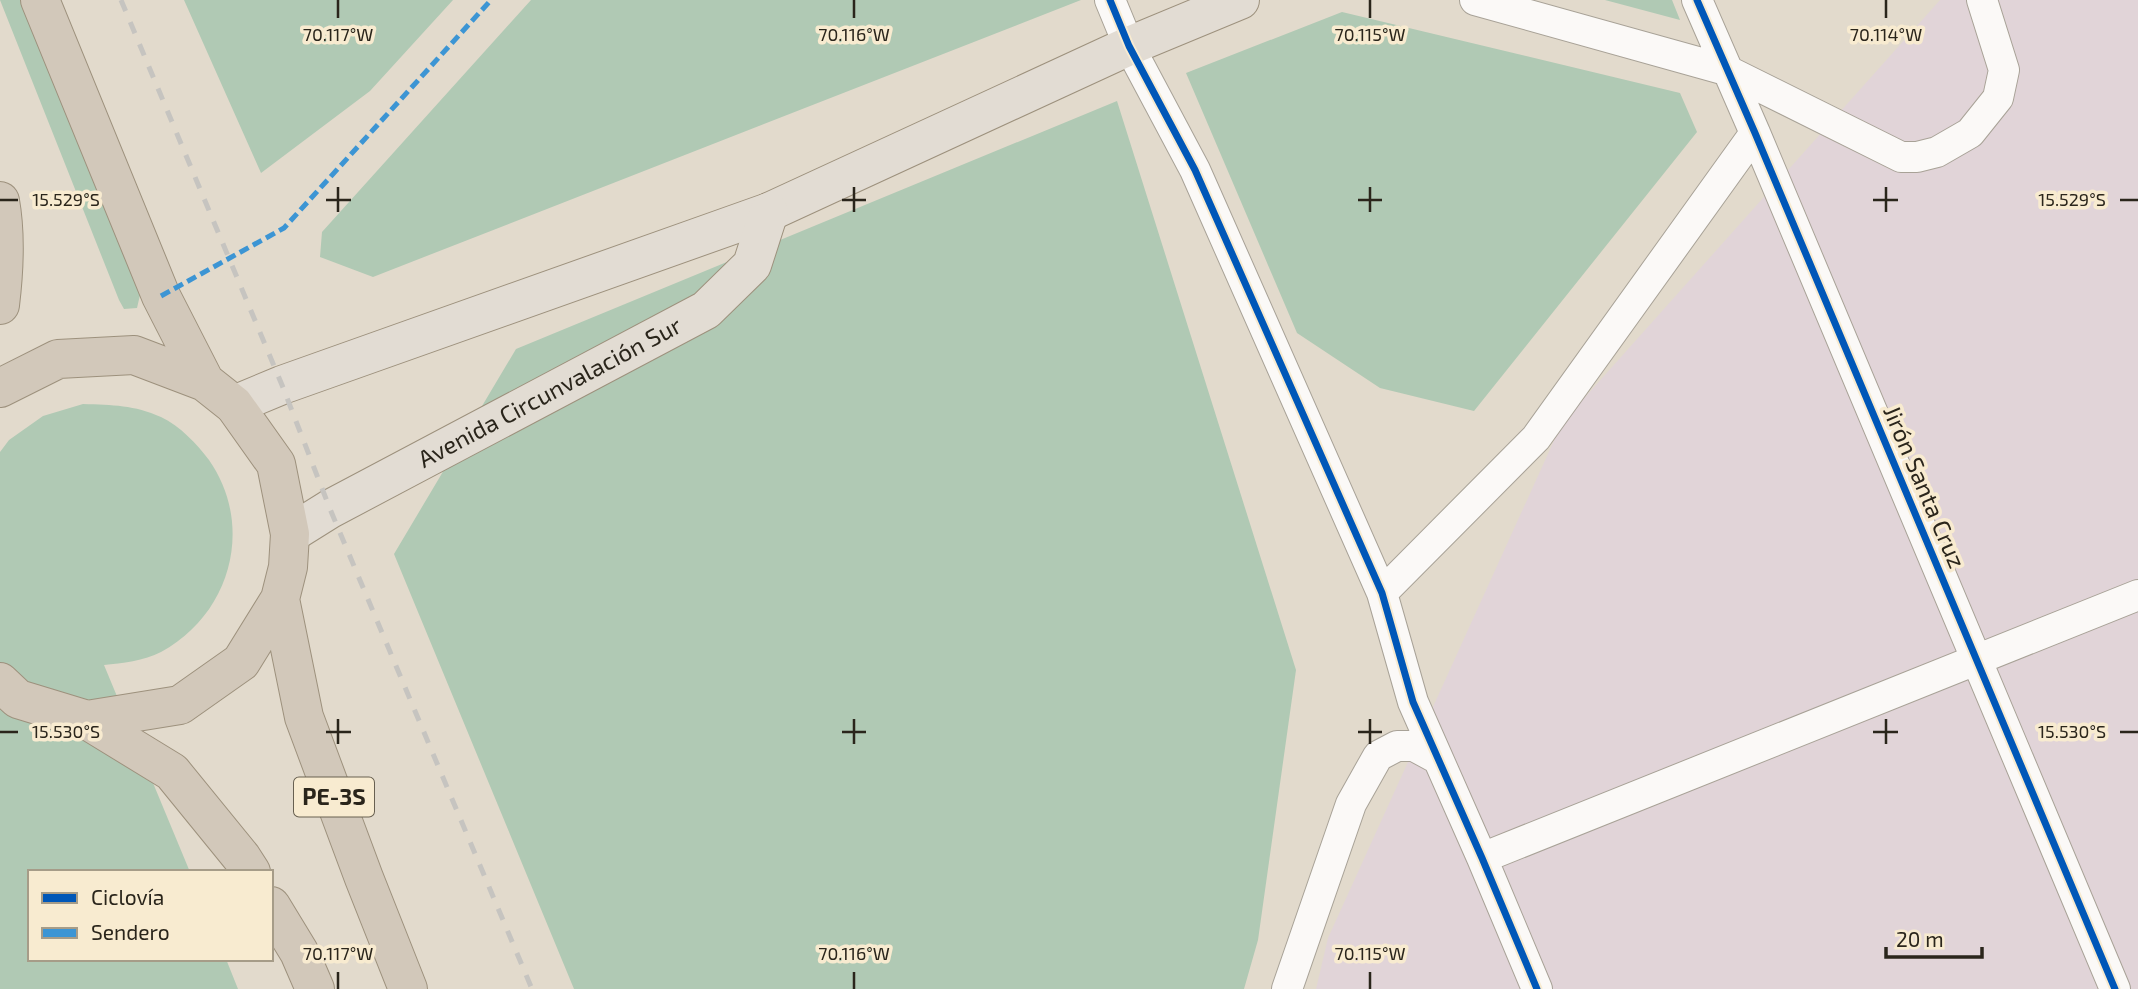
<svg xmlns="http://www.w3.org/2000/svg" width="2138" height="989" font-family="'Exo 2',sans-serif">
<style>
.industrial{fill:#e1d4d8}
.green{fill:#b0c9b4}
.lines{fill:none;stroke-linecap:round;stroke-linejoin:round}
.street-casing{stroke:#a8a297;stroke-width:32}
.primary-casing{stroke:#9d917d;stroke-width:40}
.highway-casing{stroke:#9d917d;stroke-width:40}
.street{stroke:#fbf9f7;stroke-width:30}
.primary{stroke:#e2dcd3;stroke-width:38}
.highway{stroke:#d2c8ba;stroke-width:38}
.rail{stroke:#c6c4c0;stroke-width:5;stroke-dasharray:12 12;stroke-linecap:butt}
.quiet{stroke:#3c95d4;stroke-width:5;stroke-dasharray:10 5;stroke-linecap:butt}
.cycleway-casing{stroke:#f8ebd0;stroke-width:11}
.cycleway{stroke:#0057b8;stroke-width:7}
.ticks{fill:none;stroke:#2a251b;stroke-width:2.5}
.labels{text-anchor:middle;stroke-width:7;stroke-linejoin:round;paint-order:stroke}
.shield{fill:#f8ebd0;stroke:#686051;stroke-width:2}
.shield-label{font-size:23px;font-weight:bold;fill:#2a251b}
.street-label{font-size:24px;fill:#2a251b;stroke:#f8ebd0}
.ticks-label{font-size:18px;text-anchor:middle;fill:#2a251b;stroke:#f8ebd0;stroke-width:7;stroke-linejoin:round;paint-order:stroke}
</style>
<rect width="100%" height="100%" fill="#e2dacc"/>
<path class="industrial" d="M1940,0H2138V989H1316L1328,938L1562,423Z"/>
<path class="green" d="M0,0H21L140,295L137,308L124,309L119,300Z
M184,0H453L370,91L261,173Z
M531,0H1081L373,277L320,257L322,232Z
M1605,0H1672L1680,20Z
M1342,12L1680,93L1697,132L1474,411L1380,388L1297,333L1186,73Z
M1117,101L1296,670L1258,940L1244,989H574L394,554L516,349Z
M83,404C113,405 134,405 161,417C180,426 197,444 209,460C255,526 231,614 161,652C144,661 122,663 104,665L190,872H30V959H226L238,989H0V452L9,440L43,416Z"/>
<g class="lines">
<g class="street-casing">
<path id="street" d="M1110,0L1129,46L1195,170L1382,593L1413,702L1482,858L1537,989
M1475,0L1726,70L1901,157H1917L1937,152L1970,133L1998,98L2004,70L1982,0
M1697,0L1755,133L2115,989
M1382,593L1536,438L1755,133
M1482,858L2138,595
M1287,989L1351,804L1378,756L1397,746H1414L1438,759"/>
</g>
<g class="primary-casing">
<g id="primary">
<path d="M234,405L282,385L769,212L1129,46L1240,0"/>
<path id="s1" d="M290,534L330,509L706,310L752,265L769,212"/>
</g>
</g>
<g class="highway-casing">
<path id="highway" d="M40,0L161,296L205,382
M0,201C6,234 4,272 0,305
M0,388L58,359L134,355L205,382L234,405L276,464L290,534L288,567L280,599L241,662L180,705L87,720L18,699L0,682
M280,599L304,717L364,878L408,989
M87,720L172,772L242,858L251,872
M271,906L299,952L315,989"/>
</g>
<use href="#street" class="street"/>
<use href="#primary" class="primary"/>
<use href="#highway" class="highway"/>
<path class="rail" d="M121,0L282,385L330,509L532,989"/>
<path class="quiet" d="M161,296L284,228L491,0"/>
<g class="cycleway-casing">
<path id="cycleway" d="M1110,0L1129,46L1195,170L1382,593L1413,702L1482,858L1537,989
M1697,0L1755,133L2115,989"/>
</g>
<use href="#cycleway" class="cycleway"/>
</g>
<path class="ticks" d="M338,0V18M854,0V18M1370,0V18M1886,0V18M338,187V212M854,187V212M1370,187V212M1886,187V212M0,200H18M326,200H351M842,200H866M1358,200H1382M1873,200H1898M2120,200H2138M338,719V744M854,719V744M1370,719V744M1886,719V744M0,732H18M326,732H351M842,732H866M1358,732H1382M1873,732H1898M2120,732H2138M338,972V989M854,972V989M1370,972V989"/>
<g class="labels">
<rect class="shield" x="294" y="777.5" width="80" height="39" rx="5"/>
<g class="shield-label">
<text x="334" y="805">PE-3S</text>
</g>
<g class="street-label">
<text dy="8" stroke="none"><textPath href="#s1" startOffset="296">Avenida Circunvalación Sur</textPath></text>
<text transform="translate(1924 487) rotate(67)" y="8">Jirón Santa Cruz</text>
</g>
</g>
<g class="ticks-label">
<text x="338" y="41">70.117°W</text>
<text x="854" y="41">70.116°W</text>
<text x="1370" y="41">70.115°W</text>
<text x="1886" y="41">70.114°W</text>
<text x="66" y="206">15.529°S</text>
<text x="2072" y="206">15.529°S</text>
<text x="66" y="738">15.530°S</text>
<text x="2072" y="738">15.530°S</text>
<text x="338" y="960">70.117°W</text>
<text x="854" y="960">70.116°W</text>
<text x="1370" y="960">70.115°W</text>
</g>
<rect x="28" y="870" width="245" height="91" fill="#f8ebd0" stroke="#a69c88" stroke-width="2"/>
<rect x="42" y="893" width="35" height="10" fill="#0057b8" stroke="#a69c88" stroke-width="2"/>
<text x="91" y="905" font-size="21" fill="#2a251b">Ciclovía</text>
<rect x="42" y="928" width="35" height="10" fill="#3c95d4" stroke="#a69c88" stroke-width="2"/>
<text x="91" y="940" font-size="21" fill="#2a251b">Sendero</text>
<path d="M1886 947v10h96v-10" fill="none" stroke="#2a251b" stroke-width="3.5"/>
<text x="1896" y="947" font-size="21" fill="#2a251b" stroke="#f8ebd0" stroke-width="5" paint-order="stroke">20 m</text>
</svg>
